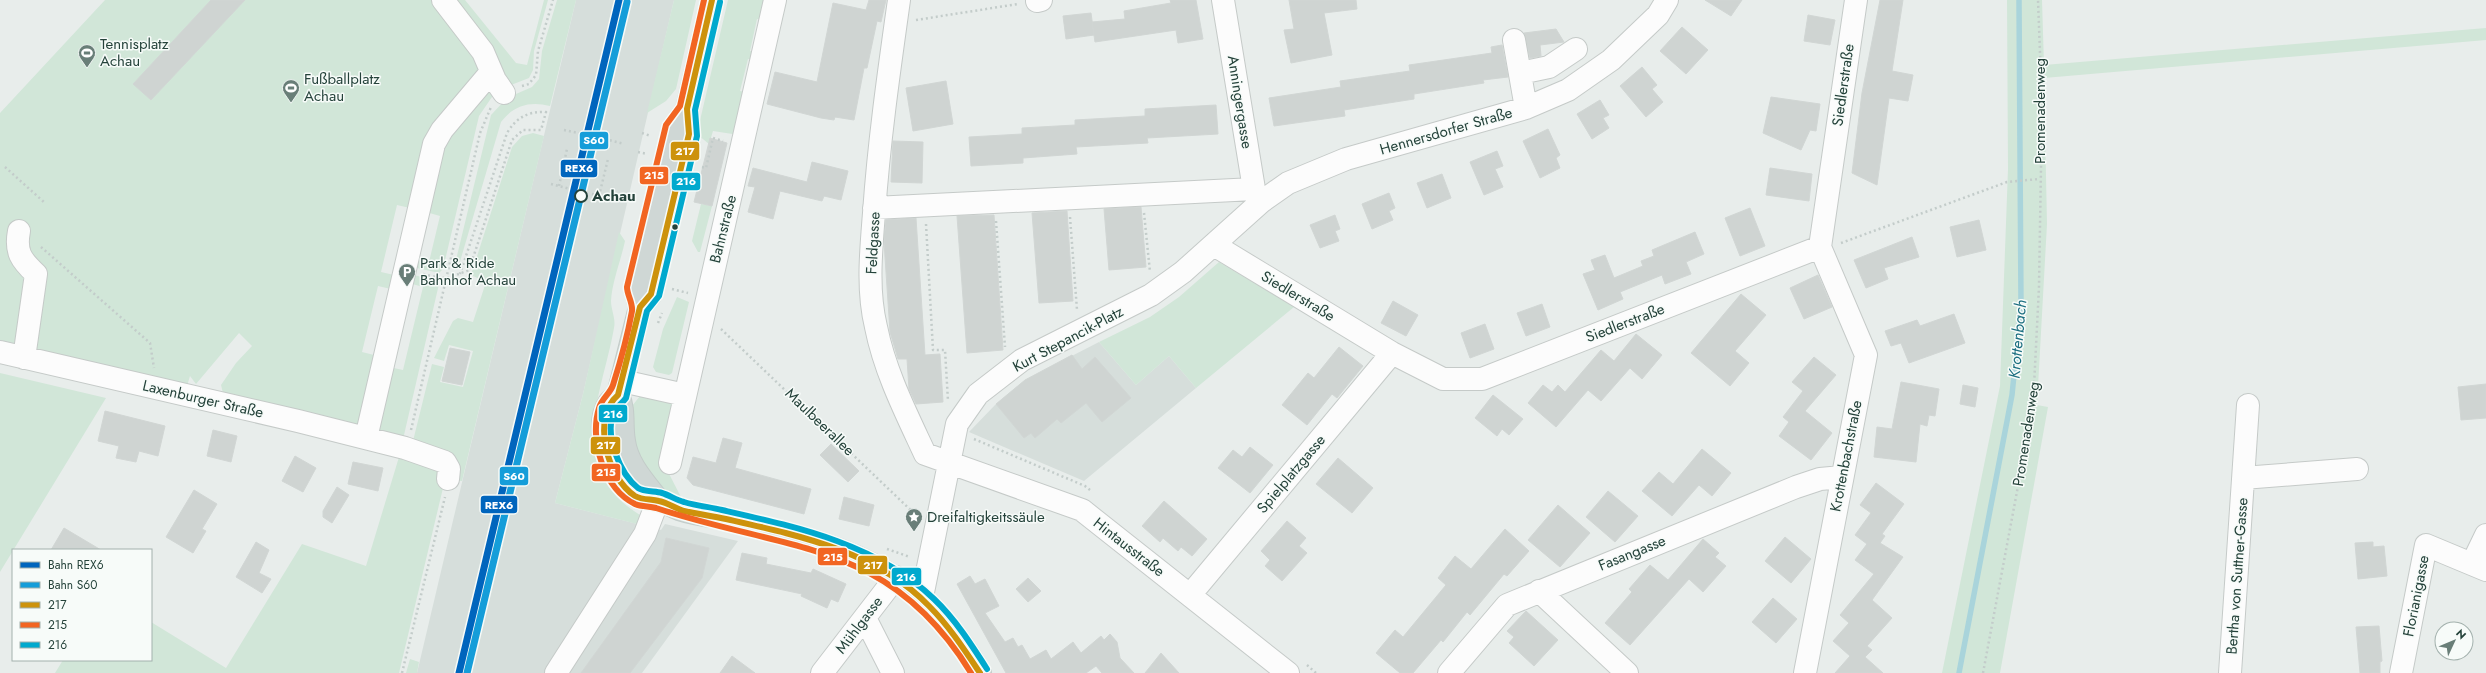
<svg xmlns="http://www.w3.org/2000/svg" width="2486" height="673" font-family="Jost,sans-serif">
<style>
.built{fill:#d6dedb}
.green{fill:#d1e6d8}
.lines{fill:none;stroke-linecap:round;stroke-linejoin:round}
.stream{stroke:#a9d4db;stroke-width:5.5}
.building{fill:#cfd4d2;stroke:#d1d6d4}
.minor-casing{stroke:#c5cac8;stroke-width:24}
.major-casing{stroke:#c3ccc9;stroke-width:24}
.path{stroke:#c3ccca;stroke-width:2.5;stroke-dasharray:2 3;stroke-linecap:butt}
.minor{stroke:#fcfcfc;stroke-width:22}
.major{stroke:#cfd7d5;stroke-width:22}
.bus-1-casing{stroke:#f7fbf9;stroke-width:9}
.bus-2-casing{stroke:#f7fbf9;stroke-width:9}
.bus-3-casing{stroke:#f7fbf9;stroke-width:9}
.bus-1{stroke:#cd920c;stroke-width:6}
.bus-2{stroke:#f26522;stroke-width:6}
.bus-3{stroke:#00a9ce;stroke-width:6}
.rail-1-casing{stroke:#f7fbf9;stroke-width:10}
.rail-2-casing{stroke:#f7fbf9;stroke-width:10}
.rail-1{stroke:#0065bd;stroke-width:7}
.rail-2{stroke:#159dd9;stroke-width:7}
.stop-dot{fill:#f7fbf9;stroke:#24423a;stroke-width:2}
.bus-dot{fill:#24423a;stroke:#f7fbf9;stroke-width:1.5}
.labels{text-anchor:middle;stroke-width:3;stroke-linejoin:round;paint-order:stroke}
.poi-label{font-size:15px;fill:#24423a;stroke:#f7fbf9;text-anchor:start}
.street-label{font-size:15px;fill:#24423a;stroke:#f7fbf9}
.stop-label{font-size:15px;font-weight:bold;fill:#24423a;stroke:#f7fbf9;text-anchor:start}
.water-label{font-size:16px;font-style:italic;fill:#1c6f80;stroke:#f7fbf9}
.line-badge{stroke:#f7fbf9;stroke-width:1.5}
.badge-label{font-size:11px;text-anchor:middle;font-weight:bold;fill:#fff}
</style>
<rect width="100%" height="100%" fill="#e8edeb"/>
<path class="built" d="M576,0H674L583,394L555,503L661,530L665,524L738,541L642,673H417Z
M1099,342L1136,385L1169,356L1196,388L1084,481L969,432L995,405L1025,380Z"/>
<path class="green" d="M105,0H432L474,54L480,67L410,208L397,205L381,272L394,275L391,289L378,286L362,352L378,356L358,426L224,397L221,385L236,363L252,346L239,333L196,384L190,376L187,386L0,340V113Z
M454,0H465L516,63L527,65L544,0H548L534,51L533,70L529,78L511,85Z
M557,0H576L550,106C530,101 514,105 501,122L459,265L456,266L455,264L491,115L507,98L532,87L539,79L542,51Z
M674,0H696L676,89L666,101L647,113Z
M728,0H768L762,20L757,19L750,51L754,52L753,60L748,59L740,91L745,92L739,135L713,131L709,144L698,135V129Z
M2007,0H2042L2044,65L2486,28V40L2044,78L2047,224L2037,405L2048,407L2000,673H1942L2000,386L2008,169Z
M487,89L494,94L479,116L443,269L439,273L417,268L415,259L429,262L440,216L426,212L441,148Z
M533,133L544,136L462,481L453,480L413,441L432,364L444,367L440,382L463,387L473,351L449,345L444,361L434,358L453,321L458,318L473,322L486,282L471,275L512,147L522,136Z
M701,204L712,206L700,252H698L692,241Z
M619,232L625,241C621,260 612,282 611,301C611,310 616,318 614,328C602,396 563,467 640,515L637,524L555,503L583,394Z
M1219,262L1294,307L1196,388L1169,356L1136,385L1099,342L1150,317L1179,297Z
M414,275L437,281L439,284L404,435L402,438L382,437L376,428L389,367L403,370L423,287L409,283Z
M677,297L689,302L672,373L669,375L656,372L653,367L663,329Z
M0,373L106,398L0,572Z
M647,395L673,401L665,466L682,499L666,492L653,481L633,446L632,406L640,396Z
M399,457L438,464L443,488L399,673H55L63,660H151V622L226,668L302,544L366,566Z
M410,659L419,662L417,673H406Z"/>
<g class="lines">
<path class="stream" d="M1959,673L2012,395L2021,305L2019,0"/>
</g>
<path class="building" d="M211,0H245L151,100L133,84Z
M869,0H886L881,22L877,21L867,68H864L854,120L835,117L834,120L821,118L767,104L775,72L817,82L833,3L866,10Z
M1170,0H1196L1203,39L1178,43L1176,30L1095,42L1092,22L1125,19L1124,11L1171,3Z
M1289,0H1356L1357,9L1324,13L1332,55L1291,63L1284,30L1294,29Z
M1705,0H1742L1731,16Z
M1880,0H1903L1892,71L1913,75L1908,101L1889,98L1877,185L1852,173L1862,93Z
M1091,13L1094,35L1066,39L1063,16Z
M1808,15L1835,20L1830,45L1804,41Z
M1682,27L1708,50L1686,74L1660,51Z
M1556,29L1564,42L1540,45L1541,56L1530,58L1524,33Z
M1502,45L1508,77L1483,80L1484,83L1414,94V99L1344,110L1345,116L1274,126L1269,98L1341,87L1340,81L1410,71L1409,65L1492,53L1491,47Z
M1642,67L1657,85L1652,89L1663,102L1646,117L1620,86Z
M946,81L953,124L913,131L906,88Z
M1771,97L1820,104L1816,131L1810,130L1801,150L1763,133Z
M1600,100L1609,115L1603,118L1609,128L1592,139L1577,114Z
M1216,105L1218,134L1147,138L1148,143L1076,147L1077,154L1023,158V163L971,166L969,137L1022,134V128L1075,125V120L1145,116V109Z
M1548,129L1560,155L1556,158L1560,168L1540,178L1523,141Z
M710,138L727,143L712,206L694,202Z
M893,141L923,142L922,183L891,182Z
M1497,151L1503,166L1495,169L1503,187L1484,195L1470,162Z
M812,162L848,171L841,200L824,196L822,201L780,191L773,219L748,212L755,187L748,186L753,168L807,182Z
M1770,168L1812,174L1809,201L1766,195Z
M1442,174L1451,198L1427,208L1417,183Z
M1389,193L1395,208L1389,211L1393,220L1372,229L1362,204Z
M1141,207L1146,267L1109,270L1104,209Z
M1750,208L1765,246L1740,256L1725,218Z
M1067,211L1073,301L1039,303L1032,213Z
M994,215L1003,350L967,353L957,216Z
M1335,215L1340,229L1335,231L1339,241L1320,248L1310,225Z
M916,218L925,355L940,354L943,402L916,404L909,389L907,359H898L890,332L884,242L886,220Z
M1979,220L1986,250L1957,257L1950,227Z
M1695,232L1704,254L1686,262L1691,274L1665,284L1662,275L1620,292L1623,299L1598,310L1583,274L1595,270L1591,260L1605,255L1614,278L1643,266L1641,261L1654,256L1652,250Z
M1912,237L1919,257L1884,268L1888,279L1866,288L1854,260Z
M1818,275L1832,307L1804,319L1790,288Z
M1741,294L1766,315L1735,351L1749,363L1730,386L1691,353Z
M1393,301L1418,315L1406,336L1381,323Z
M1542,304L1550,327L1526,336L1517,313Z
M1954,314L1965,343L1909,363L1901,343L1891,346L1885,331L1917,320L1920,326Z
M1485,324L1494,349L1470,358L1461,333Z
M1636,334L1662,355L1642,379L1630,368L1601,401L1588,390L1556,427L1528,403L1543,385L1552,392L1558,385L1565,392L1601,350L1614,361Z
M1339,347L1363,366L1337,398L1332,394L1307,425L1282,405L1308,373L1314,378Z
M450,348L470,352L462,385L442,381Z
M1072,355L1082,369L1095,357L1131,398L1102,422L1086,403L1061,423L1057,419L1035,438L1031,433L1024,438L996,404L1025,380Z
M1814,357L1836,375L1805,411L1832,433L1811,460L1779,436L1789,422L1783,417L1803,391L1792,382Z
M1901,382L1939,389L1935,416L1929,415L1927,426L1920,424L1916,462L1874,457L1877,427L1892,429Z
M2486,384V418L2461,420L2458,387Z
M1963,385L1978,388L1975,407L1960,404Z
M1493,395L1523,419L1509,435L1502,429L1497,436L1475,418Z
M105,411L165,426L158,456L139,451L136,462L116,458L119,446L98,441Z
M213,430L237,436L231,462L207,456Z
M723,438L742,443L735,468L811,489L804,514L693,485L687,478L693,457L716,463Z
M831,444L859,471L848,482L820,455Z
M1250,447L1273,465L1250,493L1218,468L1233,450L1242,457Z
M1702,449L1731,473L1712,496L1699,485L1672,516L1642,491L1659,472L1673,484Z
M295,456L316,468L303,492L282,481Z
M1338,458L1373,488L1352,513L1316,484Z
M353,462L383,468L378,491L348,484Z
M1876,483L1904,504L1882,534L1885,536L1880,543L1903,557L1872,600L1892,618L1867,646L1872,650L1865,657L1883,673H1835L1850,656L1833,641L1849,623L1840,615L1874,574L1855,560L1867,544L1855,535L1871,513L1860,505Z
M337,487L349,495L332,523L323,517V511Z
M194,490L217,504L202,529L206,531L193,553L166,537Z
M1608,491L1638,516L1615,542L1586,517Z
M844,497L874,505L869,526L839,519Z
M1164,501L1207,539L1192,556L1181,547L1178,551L1163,538L1160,542L1142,526Z
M1558,505L1590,533L1560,567L1528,540Z
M1287,521L1306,538L1299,546L1307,553L1282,581L1265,566L1270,560L1261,551Z
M64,528L101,550H51Z
M1505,529L1529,551L1507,576L1504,574L1470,615L1467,612L1443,642L1441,640L1413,673H1400L1376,653L1395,630L1403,637L1446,585L1438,578L1455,556L1471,569Z
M1785,537L1811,559L1791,583L1765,561Z
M666,538L709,548L702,578L630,673H581L661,562Z
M1703,539L1719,553L1715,557L1726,566L1703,592L1689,579L1630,645L1605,623L1632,592L1629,589L1650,565L1668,580Z
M256,542L269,550L259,573L271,579L262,593L236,577Z
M2373,542V547L2384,546L2387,576L2358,579L2355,543Z
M742,553L767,558L766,564L811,573L813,569L846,584L838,602L831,599L827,608L801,596L802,594L736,580Z
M970,576L975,584L985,579L999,606L985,613L1005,642L1013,638L1018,647L1022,645L1030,659L1046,650L1051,659L1073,642L1081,653L1101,636L1104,640L1110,634L1117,642L1120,658L1134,673H1102L1096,666L1086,673H1006L957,584Z
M1028,578L1041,591L1028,602L1016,589Z
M1773,598L1797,619L1776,643L1752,622Z
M1526,611L1558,640L1534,666L1509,643L1514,637L1507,631Z
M2379,626L2382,661L2380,662V673H2360L2356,627Z
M1161,653L1179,673H1145Z
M732,656L755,673H720Z"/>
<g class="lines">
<g class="minor-casing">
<path id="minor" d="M443,0L483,52L495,80L504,93
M899,0C889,71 879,141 874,213C871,251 867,290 876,327C885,372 906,413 925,454L1082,510L1288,673
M1223,0L1254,189L1261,202
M1037,1L1041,0
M1514,40L1526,108
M1520,73L1549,67L1576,49
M874,208L1254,189
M19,231C15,252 21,260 36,274L24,358
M1214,245L1392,353L1443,379H1482L1820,247L1856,0
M0,352L298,421L405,448L445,462L449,469L448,479
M622,381L685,395
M366,438L434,144L442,130L491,72
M670,463L775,0
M2243,478L2357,469
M2472,564L2486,535
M1539,591L1627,673
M1190,595L1392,353
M922,597L957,424L978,394L1022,360L1151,295L1183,272L1261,202L1288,183L1346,159L1526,108L1568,90L1611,60L1658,15L1667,0
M865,618L893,673
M556,673L645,534L658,500
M822,673L896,577
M1449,673L1507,605L1796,487L1820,479L1842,477
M1805,673L1866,355L1820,247
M2230,673L2248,405
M2401,673L2426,545L2486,570"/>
</g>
<g class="major-casing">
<path id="major" d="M712,0L687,109L689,134L651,294L640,307L618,395C616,397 611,400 609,403C593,429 612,477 633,494C640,500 649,498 656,500C664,501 671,506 679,509C691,513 704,515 717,517C836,544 915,560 980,673
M640,307L635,289L674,127L687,109
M618,395C625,411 621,425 624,441C627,464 644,482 658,500"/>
</g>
<path class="path" d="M916,20L1018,4
M522,86L529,84L536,75L538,51L553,0
M564,130L583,134
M642,133L651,136
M605,139L624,144
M638,152L647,154
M5,167L45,203
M702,167L706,168L713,138L723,141
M551,184L570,189
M559,186L567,149
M592,194L611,198
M599,196L608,159
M1144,213L1150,272
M1070,217L1077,310
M996,221L1005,347
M926,224L933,350H945L948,401
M1841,243L2007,182L2039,179
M41,247L150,343L154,368
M423,274C447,280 446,279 469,270L512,140L523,130H541L546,112C528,111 516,118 507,133L460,274
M672,289L688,293
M658,323L662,313
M721,329L919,518
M411,430L480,133L491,107
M974,439L1085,486L1090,490
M887,549L910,557
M1307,665L1316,673
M402,673L445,497
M1983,673L2033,406L2039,287L2042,105L2038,0"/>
<use href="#minor" class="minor"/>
<use href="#major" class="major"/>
<g class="bus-1-casing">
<path id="bus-1" d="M712,0L687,109L689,134L651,294L640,307L618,395C591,418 607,478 635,496C642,500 651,499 659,501C668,503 675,508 684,511C698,514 712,516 726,519C797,535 876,551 929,606C949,626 964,649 980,673"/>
</g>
<g class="bus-2-casing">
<path id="bus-2" d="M704,0L680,106L666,125L627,287C627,295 633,303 632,311C628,333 620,363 613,385C610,394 602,398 599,408C589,440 604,489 635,504C642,507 649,506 656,508C788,552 889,539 971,673"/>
</g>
<g class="bus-3-casing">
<path id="bus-3" d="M720,2L695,110L697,136L659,296L647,311L626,398C622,404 616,406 613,414C605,437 620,474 638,488C644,492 655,491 662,493C669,495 676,500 684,502C697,506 710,507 722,510C797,527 877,544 934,599C955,619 971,644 987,669"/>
</g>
<use href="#bus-1" class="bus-1"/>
<use href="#bus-2" class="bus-2"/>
<use href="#bus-3" class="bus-3"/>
<g class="rail-1-casing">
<path id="rail-1" d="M459,673L619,0"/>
</g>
<g class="rail-2-casing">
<path id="rail-2" d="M467,673L627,2"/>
</g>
<use href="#rail-1" class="rail-1"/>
<use href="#rail-2" class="rail-2"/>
</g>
<defs>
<g id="stadium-pin" transform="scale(0.9)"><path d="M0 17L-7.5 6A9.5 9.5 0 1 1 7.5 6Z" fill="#697e78" stroke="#f7fbf9"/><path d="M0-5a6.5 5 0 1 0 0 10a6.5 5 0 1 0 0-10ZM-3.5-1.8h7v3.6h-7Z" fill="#fff"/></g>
<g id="parking-pin" transform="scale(0.9)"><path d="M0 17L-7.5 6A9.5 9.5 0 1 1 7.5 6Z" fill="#697e78" stroke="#f7fbf9"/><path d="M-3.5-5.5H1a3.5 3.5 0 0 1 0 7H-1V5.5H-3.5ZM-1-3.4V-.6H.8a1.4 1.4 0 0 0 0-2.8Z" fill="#fff"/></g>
<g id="sight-pin" transform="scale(0.9)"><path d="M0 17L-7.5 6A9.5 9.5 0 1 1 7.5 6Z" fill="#697e78" stroke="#f7fbf9"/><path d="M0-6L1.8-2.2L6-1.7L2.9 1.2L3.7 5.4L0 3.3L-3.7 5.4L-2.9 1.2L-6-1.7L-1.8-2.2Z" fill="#fff"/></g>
</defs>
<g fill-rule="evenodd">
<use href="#stadium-pin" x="87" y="53"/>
<use href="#stadium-pin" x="291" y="88"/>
<use href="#parking-pin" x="407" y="272"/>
<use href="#sight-pin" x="914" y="517"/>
</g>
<circle class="stop-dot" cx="581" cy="196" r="6"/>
<circle class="bus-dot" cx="675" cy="227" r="3.5"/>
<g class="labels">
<g class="poi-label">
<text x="100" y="49">Tennisplatz<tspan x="100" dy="17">Achau</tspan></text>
<text x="304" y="84">Fußballplatz<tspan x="304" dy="17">Achau</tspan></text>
<text x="420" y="268">Park &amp; Ride<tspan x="420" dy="17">Bahnhof Achau</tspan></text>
<text x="927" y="522">Dreifaltigkeitssäule</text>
</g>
<g class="street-label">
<text transform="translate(1843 85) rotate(-82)" y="5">Siedlerstraße</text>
<text transform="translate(1240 102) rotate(81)" y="5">Anningergasse</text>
<text transform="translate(2040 111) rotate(-90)" y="5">Promenadenweg</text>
<text transform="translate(1446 131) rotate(-16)" y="5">Hennersdorfer Straße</text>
<text transform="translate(723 229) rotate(-76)" y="5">Bahnstraße</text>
<text transform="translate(873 243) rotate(-87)" y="5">Feldgasse</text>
<text transform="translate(1298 296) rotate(31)" y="5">Siedlerstraße</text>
<text transform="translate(1625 323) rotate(-21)" y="5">Siedlerstraße</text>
<text transform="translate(1068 339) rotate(-28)" y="5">Kurt Stepancik-Platz</text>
<text transform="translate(203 399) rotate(13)" y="5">Laxenburger Straße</text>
<text transform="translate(820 422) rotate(44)" y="5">Maulbeerallee</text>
<text transform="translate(2026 434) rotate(-81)" y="5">Promenadenweg</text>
<text transform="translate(1846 456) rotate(-79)" y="5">Krottenbachstraße</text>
<text transform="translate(1291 474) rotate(-50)" y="5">Spielplatzgasse</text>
<text transform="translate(1129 547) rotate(38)" y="5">Hintausstraße</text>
<text transform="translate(1632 553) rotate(-22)" y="5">Fasangasse</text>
<text transform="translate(2237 576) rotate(-86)" y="5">Bertha von Suttner-Gasse</text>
<text transform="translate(2416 596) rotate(-79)" y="5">Florianigasse</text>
<text transform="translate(859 625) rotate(-53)" y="5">Mühlgasse</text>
</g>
<g class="stop-label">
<text x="592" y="201">Achau</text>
</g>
<g class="water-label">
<text transform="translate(2017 339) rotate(-85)" y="6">Krottenbach</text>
</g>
</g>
<g class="line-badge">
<rect x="579" y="131" width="30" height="19" rx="4" fill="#159dd9"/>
<rect x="670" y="141" width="30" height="20" rx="4" fill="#cd920c"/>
<rect x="560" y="159" width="38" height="19" rx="4" fill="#0065bd"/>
<rect x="639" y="166" width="30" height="19" rx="4" fill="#f26522"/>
<rect x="671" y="172" width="30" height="19" rx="4" fill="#00a9ce"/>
<rect x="598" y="404" width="30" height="19" rx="4" fill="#00a9ce"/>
<rect x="590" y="436" width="31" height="19" rx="4" fill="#cd920c"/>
<rect x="591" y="463" width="30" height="19" rx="4" fill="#f26522"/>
<rect x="499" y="466" width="30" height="20" rx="4" fill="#159dd9"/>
<rect x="480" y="495" width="38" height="19" rx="4" fill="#0065bd"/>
<rect x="817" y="547" width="31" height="19" rx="4" fill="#f26522"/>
<rect x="857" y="555" width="31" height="20" rx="4" fill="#cd920c"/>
<rect x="891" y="567" width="31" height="19" rx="4" fill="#00a9ce"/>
</g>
<g class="badge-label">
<text x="594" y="144">S60</text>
<text x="685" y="155">217</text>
<text x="579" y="172">REX6</text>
<text x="654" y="179">215</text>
<text x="686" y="185">216</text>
<text x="613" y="418">216</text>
<text x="606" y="449">217</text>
<text x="606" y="476">215</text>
<text x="514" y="480">S60</text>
<text x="499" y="509">REX6</text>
<text x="833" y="561">215</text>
<text x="873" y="569">217</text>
<text x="906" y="581">216</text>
</g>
<rect x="12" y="549" width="140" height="112" fill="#f7fbf9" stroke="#a3b1ad"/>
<rect x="20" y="562" width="20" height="6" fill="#0065bd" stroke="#a3b1ad"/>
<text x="48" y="569" font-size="12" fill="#24423a">Bahn REX6</text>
<rect x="20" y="582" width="20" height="6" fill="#159dd9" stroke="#a3b1ad"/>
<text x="48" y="589" font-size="12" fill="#24423a">Bahn S60</text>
<rect x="20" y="602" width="20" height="6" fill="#cd920c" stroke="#a3b1ad"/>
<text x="48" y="609" font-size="12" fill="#24423a">217</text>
<rect x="20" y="622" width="20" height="6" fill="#f26522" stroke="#a3b1ad"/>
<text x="48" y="629" font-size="12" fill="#24423a">215</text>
<rect x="20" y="642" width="20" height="6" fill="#00a9ce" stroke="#a3b1ad"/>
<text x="48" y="649" font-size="12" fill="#24423a">216</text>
<g transform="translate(2454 641) rotate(46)"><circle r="19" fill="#f7fbf9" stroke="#a3b1ad"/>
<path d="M0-3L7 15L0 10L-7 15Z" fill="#697e78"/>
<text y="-6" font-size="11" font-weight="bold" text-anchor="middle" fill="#24423a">N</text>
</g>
</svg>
